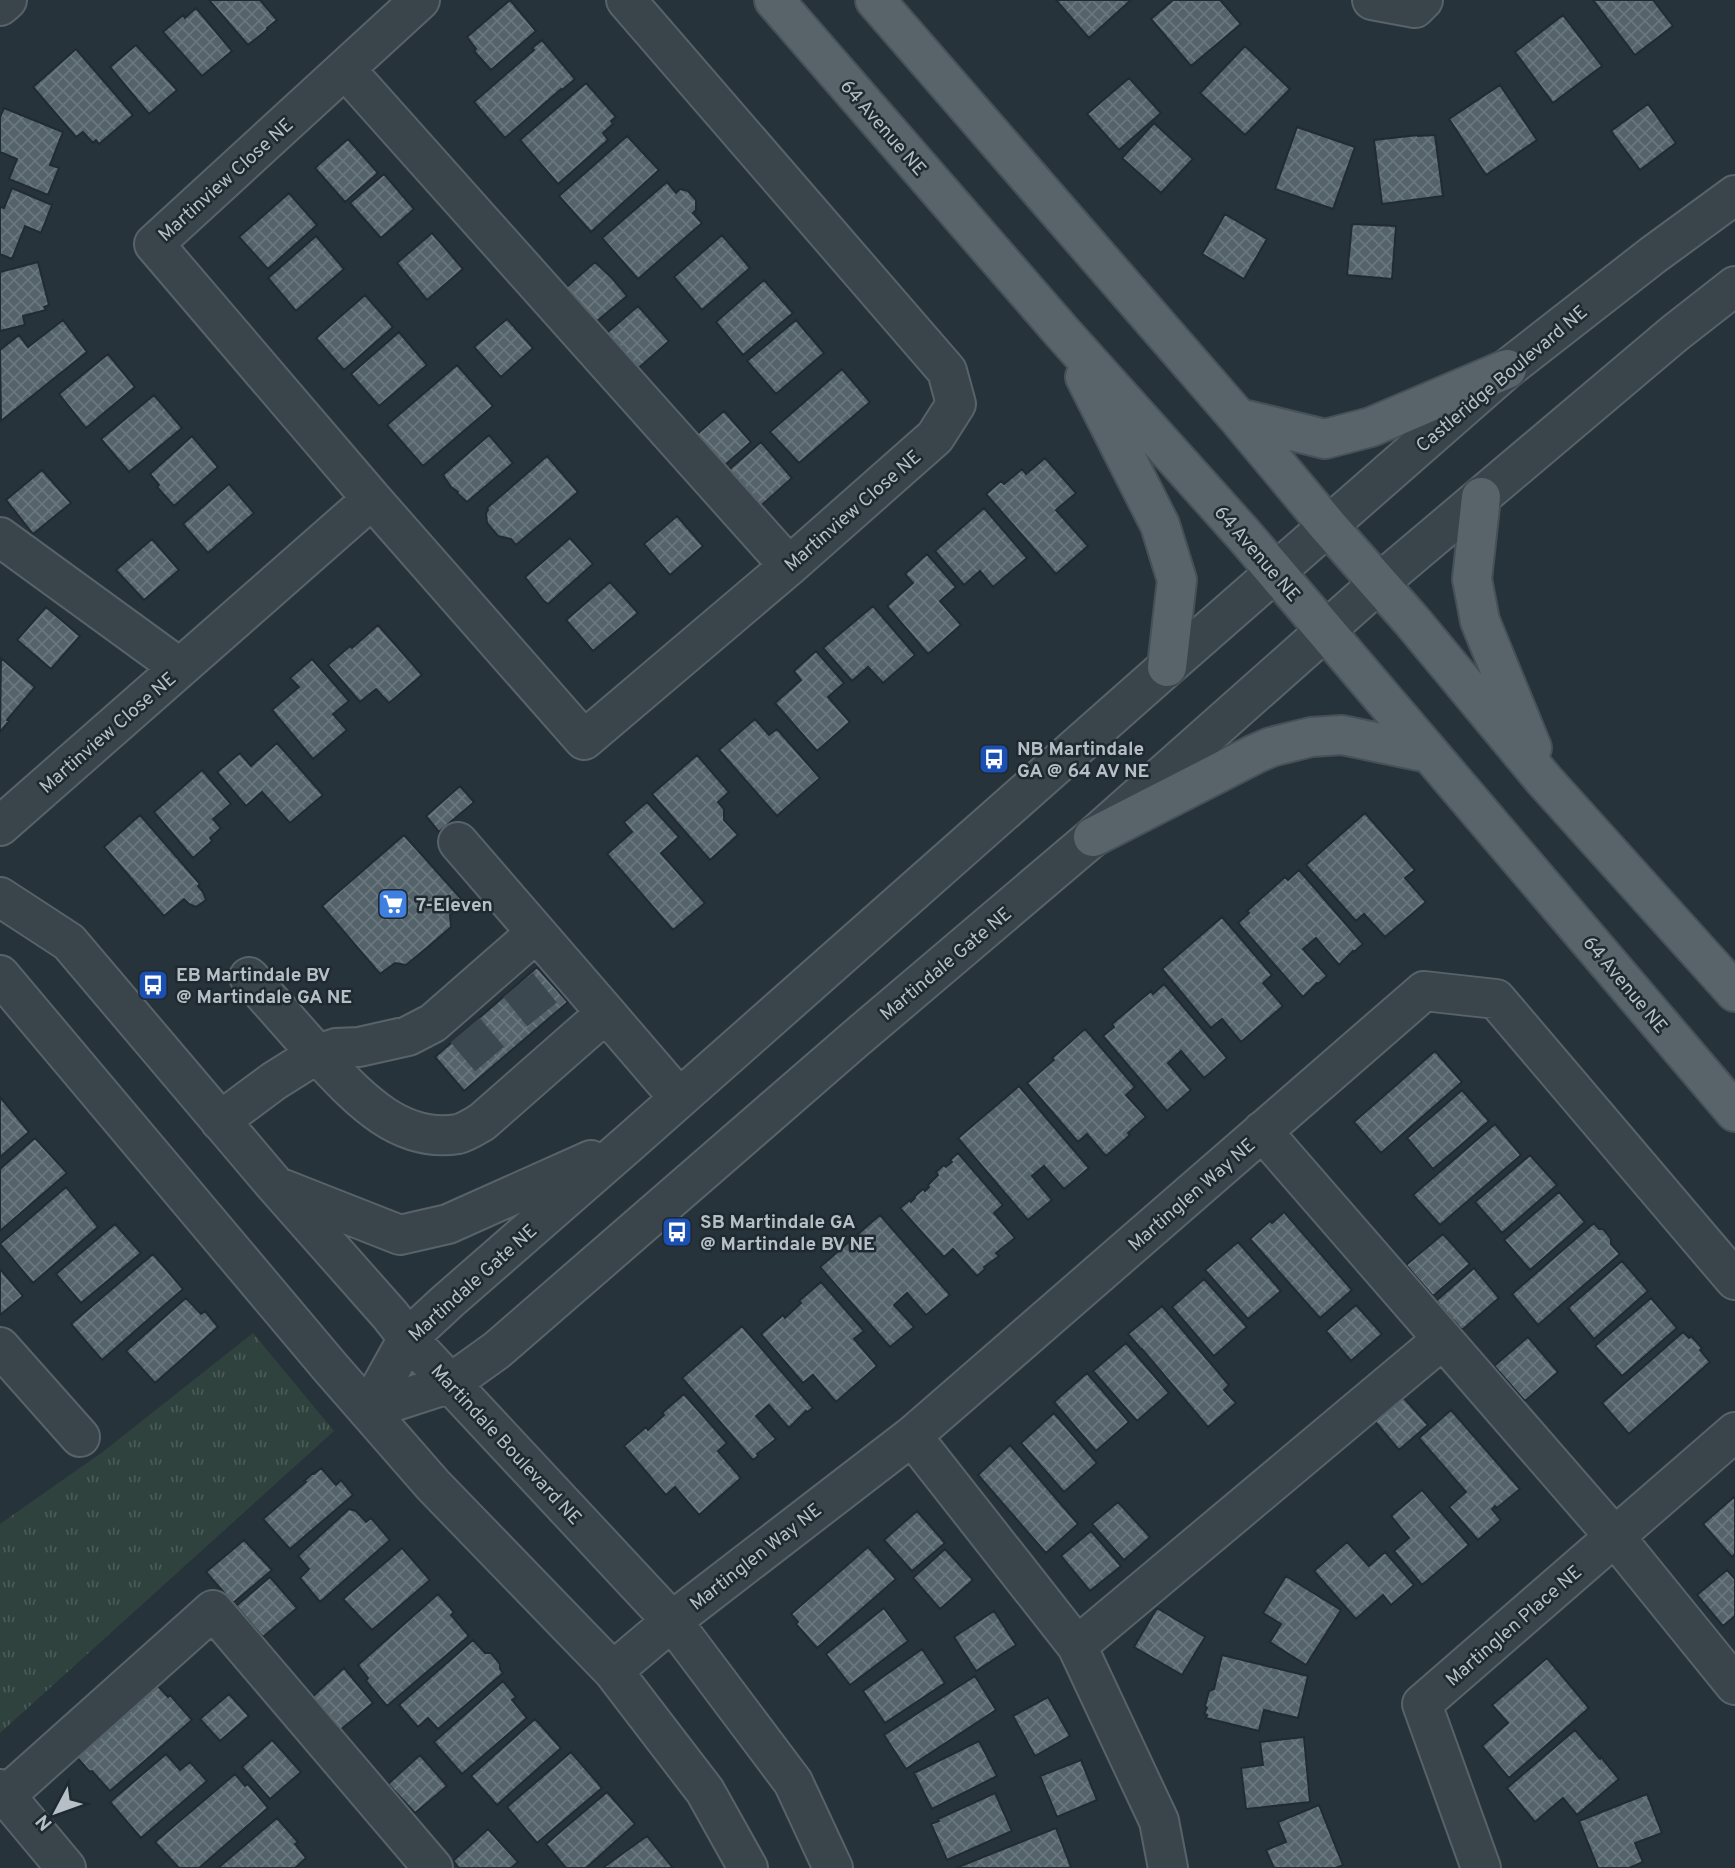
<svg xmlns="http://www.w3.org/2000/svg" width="1735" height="1868" font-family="Overpass,sans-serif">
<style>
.grass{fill:url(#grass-tufts)}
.building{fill:url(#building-cross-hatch);stroke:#212b32;stroke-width:2}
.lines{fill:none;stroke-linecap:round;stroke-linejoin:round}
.minor-tunnel{stroke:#3c484f;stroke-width:38;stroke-dasharray:38 19;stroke-linecap:butt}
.minor-casing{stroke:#586269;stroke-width:42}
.major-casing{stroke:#465057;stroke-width:42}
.minor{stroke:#3a444b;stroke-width:38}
.major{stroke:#58636a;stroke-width:38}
.labels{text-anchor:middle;stroke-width:5;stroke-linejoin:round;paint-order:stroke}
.street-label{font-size:19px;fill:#b6bfc6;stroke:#1f2930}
.poi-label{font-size:19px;font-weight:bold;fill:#b6bfc6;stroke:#1f2930;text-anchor:start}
</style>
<defs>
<pattern id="grass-tufts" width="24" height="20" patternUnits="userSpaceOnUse" patternTransform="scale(1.75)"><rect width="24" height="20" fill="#2f423e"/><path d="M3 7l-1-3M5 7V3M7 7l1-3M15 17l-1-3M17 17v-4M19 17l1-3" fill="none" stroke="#4b5c58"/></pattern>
<pattern id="building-cross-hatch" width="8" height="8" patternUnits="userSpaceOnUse" patternTransform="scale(1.75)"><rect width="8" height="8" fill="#54626a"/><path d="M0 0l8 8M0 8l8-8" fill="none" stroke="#6a777e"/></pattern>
</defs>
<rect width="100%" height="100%" fill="#27333a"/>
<path class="grass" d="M253,1333L334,1431L0,1733V1524L104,1451Z"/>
<path class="building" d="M209,0H260L277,20L267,28L268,29L248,45Z
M510,0L536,31L491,70L474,51L476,49L467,37Z
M1056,0H1131L1089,38Z
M1173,0H1220L1241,24L1191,66L1151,19Z
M1593,0H1653L1673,26L1635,55Z
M196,8L232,51L202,76L163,32L183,15L185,18Z
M1563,15L1602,66L1553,103L1515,52Z
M542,40L575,79L562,90L561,89L505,138L474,102L534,50L532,48Z
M136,45L177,90L149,114L110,67Z
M1245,46L1290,89L1245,135L1200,93Z
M76,49L133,115L99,144L96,140L93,143L83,132L76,137L33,87Z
M1129,78L1161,113L1119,150L1087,114Z
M586,83L616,117L611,121L613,124L603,133L608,140L558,184L520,140Z
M1500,85L1537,140L1486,175L1449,119Z
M1648,104L1676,143L1640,170L1611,131Z
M4,108L63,132L50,165L59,168L48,195L9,179L17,159L0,152V117Z
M1154,123L1193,159L1161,193L1122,158Z
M1297,127L1355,147L1333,209L1275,189Z
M1418,135V136L1435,135L1443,196L1382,204L1374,140Z
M627,136L659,170L591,232L559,196Z
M348,139L378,173L345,202L315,168Z
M384,174L414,209L381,238L350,203Z
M667,182L676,193L680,189L688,191L696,200V210L693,213L702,223L638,279L602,238Z
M12,188L52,205L41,233L25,226L12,259L0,254V207L4,208Z
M289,193L317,225L268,269L239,237Z
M1225,214L1267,239L1244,279L1202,254Z
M1352,224L1396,226L1392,279L1347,275Z
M432,233L463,269L427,300L397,263Z
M722,235L750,268L702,310L674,277Z
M316,236L344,269L296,311L268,278Z
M38,262L49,305L44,307L46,310L23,316L25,325L0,331V272Z
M595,262L612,278L627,296L591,326L561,292Z
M764,280L793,313L743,355L716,322Z
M365,295L393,327L344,370L316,338Z
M638,306L669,341L633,373L602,337Z
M507,319L533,348L501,377L474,347Z
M63,320L87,352L1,421L0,350L19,335L28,347Z
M796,320L824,353L776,394L747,361Z
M399,332L427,365L379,406L351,374Z
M108,354L135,387L86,428L59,394Z
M457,365L493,406L423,466L387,425Z
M842,369L870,402L799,463L770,432Z
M154,395L182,428L129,472L101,439Z
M724,411L751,442L718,471L690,440Z
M489,435L513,463L467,502L457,493L458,492L451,487L443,475Z
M192,436L218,467L174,506L157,487L159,485L150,474Z
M761,442L792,478L755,511L723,475Z
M547,456L578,492L516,545L511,539L498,536L487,523L486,513L488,510L487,508Z
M1045,458L1076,493L1056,510L1088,546L1056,574L986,494L1001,481L1004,484L1022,469L1026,474Z
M42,470L71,503L33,534L6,500Z
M229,484L254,513L208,553L183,524Z
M984,508L1027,558L993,587L980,571L964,585L935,551Z
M677,516L703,546L670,575L644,544Z
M570,538L593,564L548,604L544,601L525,577Z
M152,539L179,570L144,600L116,570Z
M927,554L956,587L940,601L961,625L928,654L887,606L913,583L905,574Z
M610,582L638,613L593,651L566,620Z
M873,606L915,655L883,683L868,667L852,681L823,648Z
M46,607L80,636L51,669L17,640Z
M378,625L422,675L389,703L376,689L360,702L328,665L350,646L352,648Z
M816,651L844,683L828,697L850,722L817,751L775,703L801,680L794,671Z
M1,658L35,687L7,720L9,721L0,732Z
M312,659L349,701L333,714L347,730L313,759L272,710L299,687L290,678Z
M755,719L769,735L777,729L820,778L777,816L719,750Z
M277,743L323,795L290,823L262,792L246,806L217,772L240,753L251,766Z
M697,755L729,792L718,802L724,809V820L738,835L710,860L652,794Z
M202,770L231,804L213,819L221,828L210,838L212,841L193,858L154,812Z
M460,786L474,802L439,832L426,816Z
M647,802L679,837L661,853L705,903L673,930L607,854L632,832L624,822Z
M1365,813L1415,870L1405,878L1426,902L1385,937L1364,914L1356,921L1306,865Z
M140,815L200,884L198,886L203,892L206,900L196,907L189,904L184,899L164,916L104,847Z
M404,835L464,902L450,915L451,927L429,946L406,965L395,963L380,974L322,906Z
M1299,870L1363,944L1354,952L1353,951L1339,965L1316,938L1303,949L1327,976L1318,984L1317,983L1303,997L1238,923L1249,913L1247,911L1285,877L1288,880Z
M1222,917L1272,975L1263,983L1283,1006L1241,1042L1222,1019L1211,1028L1162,969Z
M537,967L568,1002L464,1091L435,1057Z
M1164,984L1227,1058L1204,1078L1181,1051L1168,1063L1191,1090L1167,1111L1103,1036L1114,1027L1112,1024L1151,991L1153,994Z
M1085,1029L1135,1087L1126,1095L1146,1117L1128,1133L1130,1135L1106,1156L1087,1134L1078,1142L1027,1083L1054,1060L1052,1058Z
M1435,1051L1462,1082L1381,1153L1354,1122Z
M1019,1086L1089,1168L1064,1189L1044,1166L1032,1176L1052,1200L1028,1220L958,1138Z
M1462,1090L1489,1121L1433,1169L1407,1138Z
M0,1097L29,1132L0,1157Z
M1495,1124L1521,1155L1440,1225L1413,1195Z
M35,1138L67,1173L0,1231V1169Z
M958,1153L1003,1205L994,1213L1015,1238L996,1253L999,1256L984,1267L985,1269L977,1276L953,1249L944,1257L900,1208L910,1200L911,1202L915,1198L914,1197L923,1189L925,1191L929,1187L928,1185L938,1175L936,1172L944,1165L946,1167L952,1162L950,1160Z
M1530,1155L1557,1185L1502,1233L1475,1202Z
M66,1187L98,1227L33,1283L0,1244Z
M1559,1192L1585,1222L1530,1270L1504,1240Z
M1284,1212L1352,1290L1320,1318L1250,1239L1270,1221L1272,1223Z
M880,1215L950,1295L926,1315L907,1293L894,1305L914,1327L890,1347L820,1267Z
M1594,1223L1599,1229H1603L1611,1239V1244L1620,1254L1538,1325L1512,1294Z
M115,1224L141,1253L81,1303L56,1274Z
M1443,1234L1470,1264L1433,1296L1406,1265Z
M1238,1242L1281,1291L1248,1319L1205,1270Z
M153,1254L183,1289L102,1360L71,1324Z
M1622,1261L1648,1291L1594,1339L1568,1308Z
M1474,1268L1499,1298L1462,1330L1436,1301Z
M0,1269L23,1296L0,1315Z
M1204,1279L1247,1327L1214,1356L1172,1307Z
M821,1282L864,1331L854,1339L877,1366L836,1402L813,1375L803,1383L761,1334L783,1315L785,1318L801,1303L799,1301Z
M186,1298L201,1314L205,1311L218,1327L155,1383L126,1351Z
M1651,1298L1677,1328L1622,1376L1595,1346Z
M1356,1305L1382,1334L1351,1361L1326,1331Z
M1162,1306L1229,1385L1224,1390L1236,1403L1208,1427L1142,1349H1141L1128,1334Z
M742,1326L813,1408L807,1412L806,1411L789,1428L769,1405L756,1416L776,1439L757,1454L758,1456L753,1460L682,1378Z
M1683,1332L1689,1338L1691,1336L1702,1348L1700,1350L1710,1362L1629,1434L1602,1403Z
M1528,1337L1558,1372L1525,1401L1494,1366Z
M1126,1343L1169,1393L1137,1421L1093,1371Z
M1087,1373L1129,1422L1096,1451L1054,1402Z
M684,1394L727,1443L718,1451L741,1478L699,1515L675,1487L666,1495L624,1446L646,1427L648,1430L664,1415L662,1413Z
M1401,1395L1428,1425L1399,1450L1373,1419Z
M1451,1410L1520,1489L1497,1508L1495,1506L1492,1509L1501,1520L1478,1540L1449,1507L1466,1492L1419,1438Z
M1054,1413L1097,1463L1064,1492L1021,1443Z
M1010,1445L1078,1524L1046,1553L978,1475Z
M321,1468L336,1485L341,1480L353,1495L290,1549L263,1519L306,1482L304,1481L313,1473L314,1474Z
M1422,1490L1469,1545L1422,1585L1394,1551L1409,1538L1391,1516Z
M1735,1496V1554L1732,1557L1703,1524Z
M1118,1502L1150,1537L1124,1560L1092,1524Z
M349,1509L356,1511L366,1522L371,1518L390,1540L320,1602L300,1578L309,1569L298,1556Z
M917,1511L945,1543L912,1571L884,1540Z
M1091,1531L1121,1566L1090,1591L1061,1556Z
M244,1540L272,1570L233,1603L206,1572Z
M1347,1542L1369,1566L1385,1552L1414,1585L1391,1605L1383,1595L1356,1619L1314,1571Z
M868,1547L896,1579L817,1648L796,1624L798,1622L791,1614Z
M402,1548L430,1580L372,1630L343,1599Z
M945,1549L973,1580L940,1609L913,1578Z
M1727,1570L1735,1579V1616L1723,1626L1697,1595Z
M1286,1576L1341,1610L1306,1665L1270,1642L1281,1624L1263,1613Z
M270,1577L297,1608L263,1637L236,1606Z
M438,1594L454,1612L451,1615L469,1636L387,1706L366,1681L368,1678L358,1665Z
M884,1608L908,1641L850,1685L826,1654Z
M1157,1608L1205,1637L1182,1675L1134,1647Z
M994,1611L1016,1645L976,1671L954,1637Z
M473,1640L485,1653H491L500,1664V1669L503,1673L438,1729L428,1718L418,1727L399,1705Z
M922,1649L945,1683L885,1723L863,1691Z
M1222,1655L1308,1676L1298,1718L1264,1710L1259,1731L1206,1718L1207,1715L1204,1714L1207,1708L1205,1706L1209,1691L1214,1689Z
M1547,1658L1589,1708L1509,1778L1482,1746L1508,1723L1492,1705Z
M344,1668L373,1703L339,1731L311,1698Z
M975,1676L996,1710L906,1769L884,1735Z
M503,1681L516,1697L512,1700L527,1718L462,1774L434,1742Z
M156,1684L168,1697L170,1695L192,1720L110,1791L92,1771L90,1772L74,1754Z
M229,1694L249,1716L220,1741L200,1719Z
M1048,1697L1070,1736L1035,1756L1013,1716Z
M535,1719L561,1748L497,1805L471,1776Z
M1575,1730L1600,1759L1601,1757L1619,1779L1577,1815L1563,1798L1535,1822L1507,1788Z
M1304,1737L1310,1802L1246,1809L1241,1768L1263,1765L1260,1742Z
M272,1740L301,1772L270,1799L242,1767Z
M979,1741L997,1776L932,1809L914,1773Z
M571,1752L602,1788L537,1843L507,1807Z
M166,1754L180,1770L190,1762L207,1781L141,1838L110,1802Z
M420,1755L447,1786L415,1813L388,1784Z
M1081,1760L1097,1800L1057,1817L1040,1776Z
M235,1774L245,1786L248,1784L268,1808L199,1868H179L155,1842Z
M607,1792L635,1824L586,1868H566L546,1844Z
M995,1793L1012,1831L947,1860L931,1824L939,1821L938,1819Z
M1647,1794L1662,1833L1635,1843L1643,1862L1629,1868H1598L1579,1821Z
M1319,1805L1343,1865L1336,1868H1274L1266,1850L1286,1842L1278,1822Z
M277,1818L298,1842L295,1844L306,1858L295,1868H218Z
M1056,1828L1071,1867L1067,1868H956Z
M488,1829L518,1862L511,1868H459L453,1861Z
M647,1836L673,1868H605L604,1867Z"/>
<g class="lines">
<path class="minor-tunnel" d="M518,985L549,1023
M465,1030L499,1070"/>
<g class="minor-casing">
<path id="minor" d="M420,0L154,244L372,499L584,740L789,566L935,437L956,404L947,371L626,0
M1372,0L1415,8L1423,0
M0,6L7,0
M345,69L789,566
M0,537L180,668
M0,826L372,499
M458,842L606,1013
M0,897L69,942L275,1185L390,1315L408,1338L672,1621L793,1782L833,1868
M536,933L433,1023L408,1036L359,1047L336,1048L317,1054C355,1094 397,1144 458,1134C466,1132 475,1126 482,1122L606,1013L679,1098
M0,975L330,1367L433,1485L613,1671L705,1791L748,1868
M220,1121L274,1081L317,1054L249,977
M1262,1131L1615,1537L1735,1685
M283,1189L400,1235L448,1224L591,1160
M0,1347L80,1437
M368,1410L408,1338L448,1301L629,1143L1167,667L1507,369L1653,255L1735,195
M368,1410L451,1383L497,1350L854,1040L1093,837L1379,583L1675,333L1735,286
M912,1436L1077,1646L1159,1821L1168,1868
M1077,1646L1443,1339
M613,1671L672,1621L912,1436L1424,991L1496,999L1735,1280
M0,1789L66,1868
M5,1796L213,1610L433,1868
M1481,1868L1422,1704L1735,1432"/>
</g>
<g class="major-casing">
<path id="major" d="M774,0L1062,332L1244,535L1735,1112
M875,0L1238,418L1328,526L1412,621L1544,780L1735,992
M1085,377L1160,525L1177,580L1167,667
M1238,418L1325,439L1371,427L1507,369
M1481,497L1472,579L1480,621L1532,748
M1093,837L1255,754L1271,747L1311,737L1342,735L1428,753"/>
</g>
<use href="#minor" class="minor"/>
<use href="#major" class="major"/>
</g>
<defs>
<g id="bus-square" transform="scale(1.575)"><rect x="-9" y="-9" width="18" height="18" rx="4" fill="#1a4fb4" stroke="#1f2930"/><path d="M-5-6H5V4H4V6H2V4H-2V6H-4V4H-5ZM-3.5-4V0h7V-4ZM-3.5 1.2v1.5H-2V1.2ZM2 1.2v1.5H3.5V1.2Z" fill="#fff"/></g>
<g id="supermarket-square" transform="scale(1.575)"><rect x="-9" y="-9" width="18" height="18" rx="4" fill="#3f7fe0" stroke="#1f2930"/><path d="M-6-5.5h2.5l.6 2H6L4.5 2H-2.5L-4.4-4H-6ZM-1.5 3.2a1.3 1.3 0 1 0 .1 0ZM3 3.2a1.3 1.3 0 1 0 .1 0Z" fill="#fff"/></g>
</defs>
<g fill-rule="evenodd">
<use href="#bus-square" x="994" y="759"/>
<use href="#supermarket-square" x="393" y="904"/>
<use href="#bus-square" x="153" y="985"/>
<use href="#bus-square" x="677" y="1232"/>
</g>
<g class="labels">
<g class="street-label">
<text transform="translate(884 127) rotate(49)" y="7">64 Avenue NE</text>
<text transform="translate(225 179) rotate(-42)" y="7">Martinview Close NE</text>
<text transform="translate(1501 378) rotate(-40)" y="7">Castleridge Boulevard NE</text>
<text transform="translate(852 510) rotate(-41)" y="7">Martinview Close NE</text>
<text transform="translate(1258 553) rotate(49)" y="7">64 Avenue NE</text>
<text transform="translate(107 732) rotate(-41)" y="7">Martinview Close NE</text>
<text transform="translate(945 963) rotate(-40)" y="7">Martindale Gate NE</text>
<text transform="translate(1626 984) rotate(50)" y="7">64 Avenue NE</text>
<text transform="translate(1191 1194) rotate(-41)" y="7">Martinglen Way NE</text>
<text transform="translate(472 1282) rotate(-42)" y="7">Martindale Gate NE</text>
<text transform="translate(507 1444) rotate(47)" y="7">Martindale Boulevard NE</text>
<text transform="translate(755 1556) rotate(-38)" y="7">Martinglen Way NE</text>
<text transform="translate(1513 1625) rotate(-41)" y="7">Martinglen Place NE</text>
</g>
<g class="poi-label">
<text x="1017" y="755">NB Martindale<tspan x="1017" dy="22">GA @ 64 AV NE</tspan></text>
<text x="416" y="911">7-Eleven</text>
<text x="176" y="981">EB Martindale BV<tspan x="176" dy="22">@ Martindale GA NE</tspan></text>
<text x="700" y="1228">SB Martindale GA<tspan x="700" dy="22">@ Martindale BV NE</tspan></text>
</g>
</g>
<g transform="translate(56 1812) rotate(229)" stroke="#1f2930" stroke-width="5" paint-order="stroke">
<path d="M0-5L12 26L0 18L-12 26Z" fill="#b6bfc6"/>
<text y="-10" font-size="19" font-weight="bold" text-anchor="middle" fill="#b6bfc6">N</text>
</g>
</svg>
